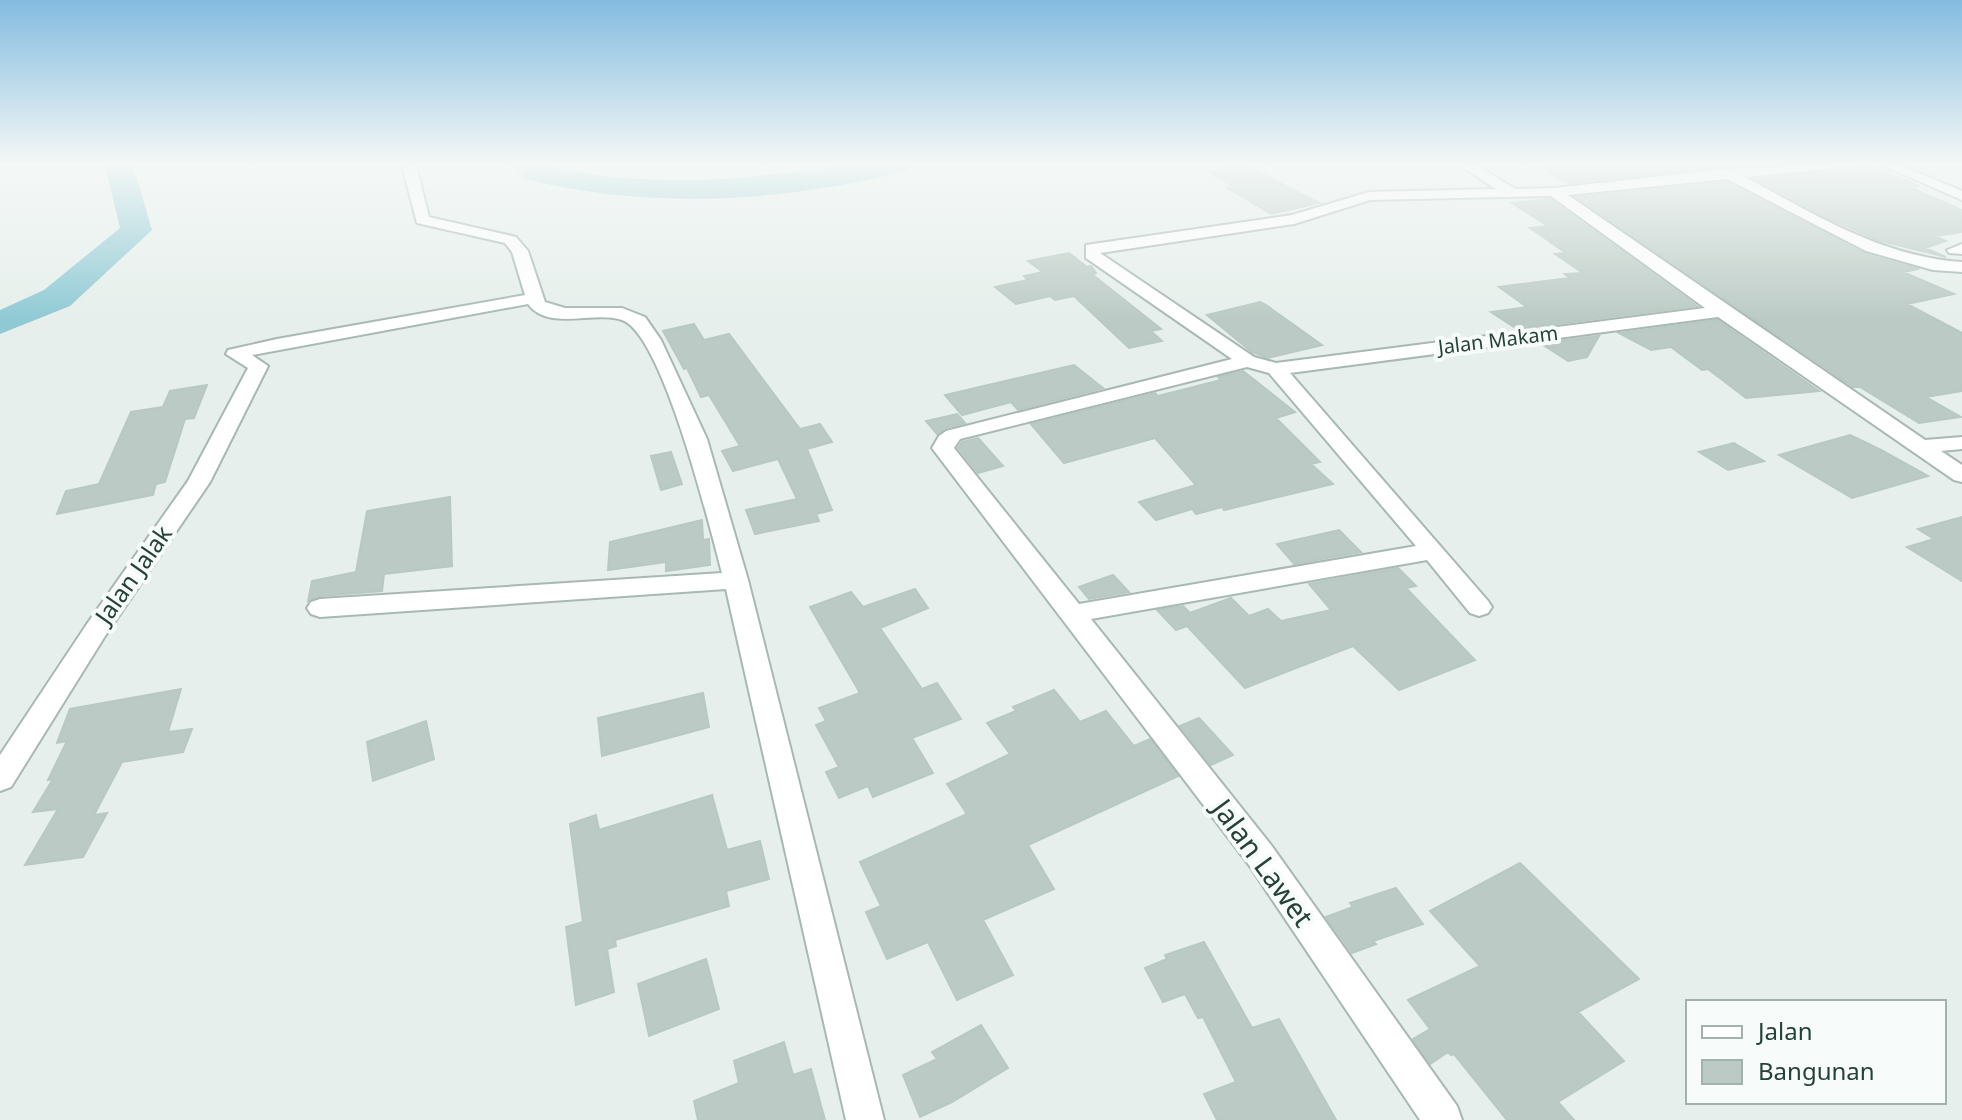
<svg xmlns="http://www.w3.org/2000/svg" width="1962" height="1120" font-family="'Noto Sans',sans-serif">
<style>
.lines{fill:none;stroke-linecap:round;stroke-linejoin:round}
.river{fill:#8ec9d4;fill-rule:evenodd}
.building{fill:#bbcac4;stroke:#b8c9c2;stroke-width:2}
.minor-casing{stroke:#a8b8b2;stroke-width:4}
.minor{fill:#fff;fill-rule:evenodd}
.labels{text-anchor:middle;stroke-width:8;stroke-linejoin:round;paint-order:stroke}
.far-street-label{font-size:20px;fill:#24423a;stroke:#f7fbf9}
.street-label{font-size:24px;fill:#24423a;stroke:#f7fbf9}
.near-street-label{font-size:28px;fill:#24423a;stroke:#f7fbf9}
</style>
<rect width="100%" height="100%" fill="#e6efeb"/>
<g class="lines">
<path class="river" d="M105,165H133L152,230L70,306L0,334V310L44,290L120,228Z
M514,165C544,163 574,172 605,176C635,180 666,180 697,180C768,179 841,161 911,165L907,171C784,202 649,210 525,179Z"/>
</g>
<path class="building" d="M1245,165L1319,203L1271,214L1228,188L1234,187L1208,171Z
M1585,165H1730L1732,166L1568,183L1543,168Z
M1852,168H1876L1919,186L1909,187L1962,210V232L1934,236L1946,241L1925,248L1946,257L1877,240L1824,216L1755,179Z
M1726,182L1865,254L1919,269L1903,272L1954,294L1907,304L1962,333V391L1926,397L1961,417L1919,423L1860,387H1853L1576,197Z
M1550,199L1697,306L1517,329L1491,312L1527,307L1499,287L1570,278L1565,274L1583,273L1555,254L1566,253L1530,228L1548,226L1512,203Z
M1069,253L1087,267L1091,266L1096,273L1093,275L1161,329L1151,331L1162,341L1129,348L1074,296L1055,300L1050,296L1016,304L995,287L1028,280L1024,276L1043,272L1028,261Z
M1260,302L1266,305L1322,345L1268,358L1252,352L1207,315Z
M1717,320L1819,391L1746,398L1708,369L1702,370L1671,347L1651,350L1619,333Z
M694,324L704,340L729,334L800,429L820,424L832,442L807,449L832,510L816,514L819,521L755,534L746,510L797,499L778,459L733,471L722,451L740,446L709,395L701,397L687,368L684,369L663,331Z
M1599,336L1587,357L1568,361L1540,343Z
M1074,365L1103,388L1018,410L1011,402L962,415L945,395Z
M1243,371L1295,412L1276,418L1320,462L1311,464L1333,484L1224,510L1222,507L1196,514L1192,509L1156,520L1139,502L1196,485L1155,438L1064,463L1031,424L1155,393L1158,396L1221,380L1218,377Z
M207,385L194,418L185,419L165,482L156,484L153,495L57,514L66,491L99,484L131,412L163,407L170,391Z
M957,414L965,423L945,428L937,434L926,421Z
M1850,435L1881,450L1928,476L1852,498L1779,455Z
M978,438L1003,466L978,473L958,448L962,442Z
M1734,443L1764,461L1728,470L1699,452Z
M671,452L682,484L661,490L651,456Z
M450,497L452,566L384,574L382,591L320,596L308,601L312,581L356,572L367,511Z
M1962,517V581L1907,547L1934,539L1918,529Z
M702,520L703,540L709,539L710,565L666,571V562L608,570L610,542Z
M1339,530L1361,552L1294,564L1277,544Z
M1398,568L1416,586L1406,588L1475,660L1399,690L1353,646L1245,688L1187,626L1176,630L1157,610L1183,606L1190,613L1231,598L1249,616L1268,609L1281,621L1331,610L1309,584Z
M1113,575L1129,592L1089,599L1079,587Z
M915,589L928,608L880,628L922,689L937,683L961,719L912,738L933,773L873,797L868,786L839,798L826,772L839,767L816,725L826,721L819,708L860,693L810,607L851,592L863,607Z
M181,689L168,732L192,729L183,752L122,762L94,815L107,813L83,857L25,865L58,809L33,812L53,779L48,780L67,741L57,743L70,709Z
M1054,690L1080,722L1106,711L1134,746L1150,739L1178,776L1028,845L1054,889L983,920L1013,975L957,1000L928,942L887,959L866,912L881,906L860,862L967,814L947,784L1010,754L987,723L1016,711L1013,707Z
M703,693L709,727L602,756L598,718Z
M1199,718L1233,755L1211,765L1180,726Z
M426,721L434,759L373,781L367,742Z
M712,795L727,850L760,841L769,879L726,891L729,906L615,940L616,946L607,949L614,992L576,1005L566,927L583,922L570,824L596,815L599,830Z
M1520,863L1639,979L1578,1012L1624,1061L1558,1102L1574,1120H1507L1454,1054L1451,1055L1448,1052L1430,1064L1413,1039L1430,1029L1408,1000L1480,966L1430,911Z
M1396,888L1423,924L1373,941L1376,944L1352,953L1326,917L1353,907L1350,903Z
M1204,942L1252,1028L1279,1019L1336,1120H1217L1204,1094L1236,1082L1203,1017L1198,1018L1185,994L1163,1002L1145,968L1167,959L1165,955Z
M706,959L719,1009L649,1036L638,984Z
M981,1025L1008,1068L952,1102L920,1117L903,1075L937,1059L932,1052Z
M784,1042L793,1075L811,1069L825,1120H698L694,1101L739,1083L734,1061Z"/>
<g class="lines">
<g class="minor-casing">
<path id="minor" d="M410,165L417,169L429,217L516,237L528,251L545,302L565,308H622L645,317L661,340L707,439L748,580L884,1120H846L726,589L320,617L311,614L307,608L311,602L320,599L722,573C710,528 663,334 622,320C594,310 549,332 528,304L252,355L268,366L210,482L105,636L11,787L0,791V755L87,624L188,481L248,368L226,354L228,350L277,339L525,295L512,252L505,243L417,223L403,169Z
M1460,165H1476L1515,189L1554,188L1726,169L1835,165L1828,169L1745,177C1814,214 1882,257 1962,262V272L1933,270L1866,251L1727,179L1568,195L1925,440L1962,437V449L1941,451L1962,465V482L1954,480L1718,317L1290,373L1488,601L1492,607L1488,613L1479,616L1470,613L1427,560L1091,619L1271,845L1457,1106L1462,1120H1420L1249,865L932,448L939,436L946,431L1232,359L1086,258V245L1292,215L1369,192L1496,189ZM1551,196L1705,308L1276,363L1254,357L1100,253L1294,224L1370,200ZM1247,367L1269,373L1416,546L1079,604L954,448L960,439Z
M1882,165H1900L1962,191V200Z
M1962,244V254L1949,253L1947,250Z"/>
</g>
<use href="#minor" class="minor"/>
</g>
<linearGradient id="sky" x2="0" y2="1"><stop stop-color="#84bce0"/><stop offset="0.51" stop-color="#f4f8f6"/><stop offset="1" stop-color="#f4f8f6" stop-opacity="0"/></linearGradient>
<rect width="1962" height="321" fill="url(#sky)"/>
<g class="labels">
<g class="far-street-label">
<text transform="translate(1498 340) rotate(-7)" y="7">Jalan Makam</text>
</g>
<g class="street-label">
<text transform="translate(134 575) rotate(-55)" y="8">Jalan Jalak</text>
</g>
<g class="near-street-label">
<text transform="translate(1263 863) rotate(54)" y="10">Jalan Lawet</text>
</g>
</g>
<rect x="1686" y="1000" width="260" height="104" fill="#f7fbf9" stroke="#a3b1ad" stroke-width="2"/>
<rect x="1702" y="1026" width="40" height="12" fill="#ffffff" stroke="#a3b1ad" stroke-width="2"/>
<text x="1758" y="1040" font-size="24" fill="#24423a">Jalan</text>
<rect x="1702" y="1060" width="40" height="24" fill="#bbcac4" stroke="#a3b1ad" stroke-width="2"/>
<text x="1758" y="1080" font-size="24" fill="#24423a">Bangunan</text>
</svg>
